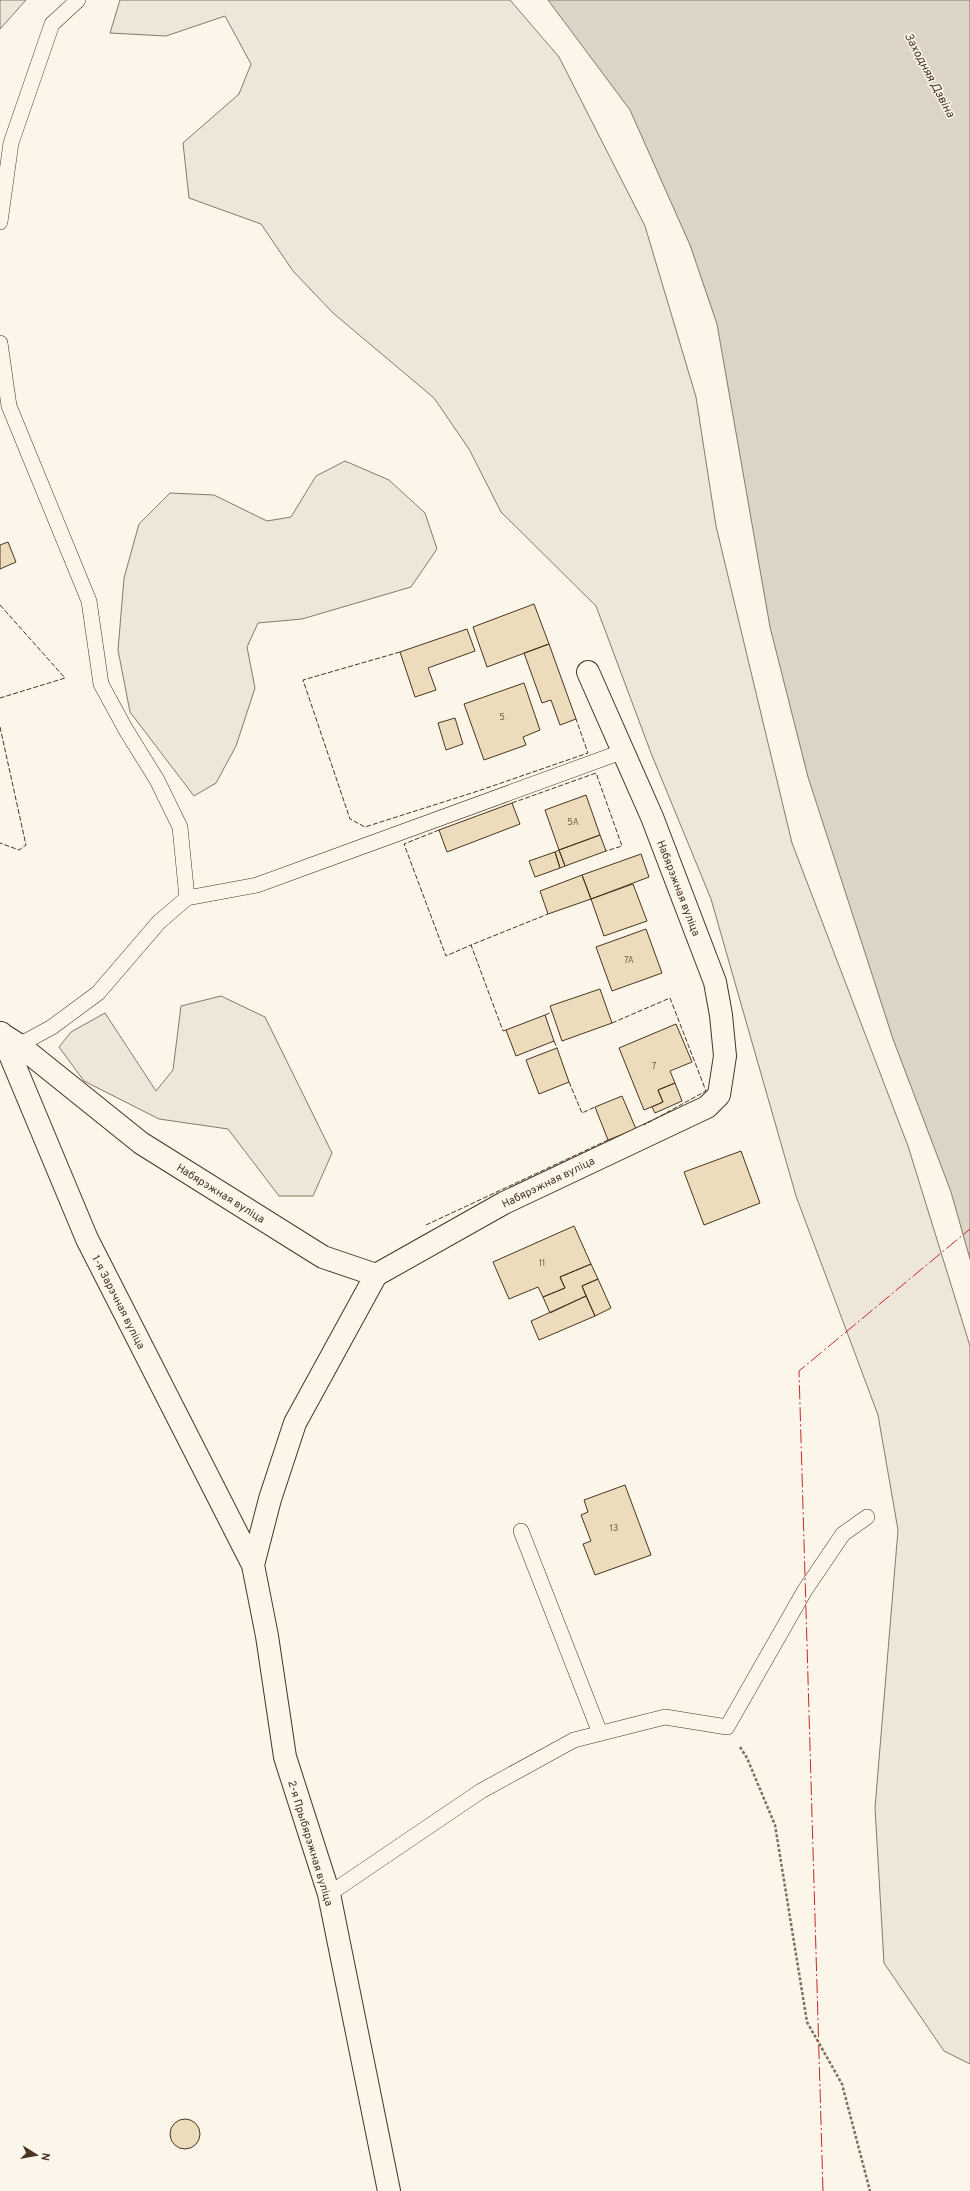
<svg xmlns="http://www.w3.org/2000/svg" width="970" height="2191" font-family="Overpass,sans-serif">
<style>
.green{fill:#ede6d9;stroke:#887966}
.water{fill:#dcd4c6;stroke:#887966}
.building{fill:#ecdcbc;stroke:#4a3520}
.lines{fill:none;stroke-linecap:round;stroke-linejoin:round}
.lane-casing{stroke:#4a3520;stroke-width:16}
.street-casing{stroke:#4a3520;stroke-width:24}
.path{stroke:#7f6f5c;stroke-width:2.5;stroke-dasharray:3 2;stroke-linecap:butt}
.lane{stroke:#fbf6e9;stroke-width:15}
.street{stroke:#fbf6e9;stroke-width:22}
.fence{stroke:#4a3520;stroke-width:1;stroke-dasharray:5 2;stroke-linecap:butt}
.power{stroke:#c62828;stroke-width:1;stroke-dasharray:14 3 2 3;stroke-linecap:butt}
.labels{text-anchor:middle;stroke-width:3;stroke-linejoin:round;paint-order:stroke}
.number-label{font-size:9px;fill:#725f47}
.street-label{font-size:11px;fill:#4a3520;stroke:#fbf6e9}
.water-label{font-size:12px;font-style:italic;fill:#4a3520;stroke:#fbf6e9}
</style>
<rect width="100%" height="100%" fill="#fbf6e9"/>
<path class="green" d="M0,0H26L0,29Z
M120,0H510L559,57L645,226L696,397L716,526L792,843L908,1146L970,1346V2064L944,2051L884,1963L875,1808L898,1530L878,1415L796,1196L711,899L651,753L596,606L501,512L469,449L434,398L333,313L293,271L261,224L189,198L183,143L239,94L251,64L225,16L166,36L110,33Z
M345,461L389,480L425,513L437,549L411,587L302,619L258,623L247,647L255,688L236,746L216,783L194,796L130,712L118,650L124,578L139,524L170,493L214,495L267,521L291,517L316,476Z
M221,996L265,1017L332,1153L313,1196H279L228,1129L159,1119L84,1081L59,1047L71,1032L105,1013L156,1091L173,1070L181,1006Z"/>
<path class="water" d="M548,0H970V1259L951,1192L893,1039L808,777L770,627L717,324L690,245L630,110Z"/>
<path class="building" d="M8,542L16,562L0,569V545Z
M534,604L549,644L487,667L473,627Z
M467,629L475,651L428,668L436,690L415,697L400,652Z
M549,644L576,719L560,725L551,700L542,703L524,653Z
M524,683L540,730L523,737L526,745L484,760L464,704Z
M455,718L463,744L446,750L438,723Z
M586,795L600,835L559,850L545,810Z
M512,803L520,824L447,852L439,830Z
M600,835L606,851L565,866L559,850Z
M559,850L565,866L560,868L555,852Z
M555,852L560,868L535,877L529,861Z
M641,854L649,877L591,899L582,875Z
M582,875L591,899L548,914L540,891Z
M633,884L647,921L604,936L591,899Z
M646,929L662,973L612,991L596,947Z
M600,989L612,1023L562,1041L550,1006Z
M545,1015L554,1041L516,1056L506,1030Z
M676,1024L692,1062L670,1071L675,1083L658,1090L663,1102L644,1110L619,1048Z
M557,1048L569,1082L539,1094L526,1060Z
M675,1083L682,1101L655,1113L652,1107L663,1102L658,1090Z
M622,1096L636,1129L608,1140L595,1107Z
M741,1151L760,1203L704,1225L684,1172Z
M574,1226L591,1264L560,1277L565,1288L543,1297L538,1287L509,1299L493,1262Z
M591,1264L598,1279L582,1286L586,1296L550,1313L543,1297L565,1288L560,1277Z
M598,1279L611,1308L595,1316L582,1286Z
M586,1296L595,1316L539,1340L531,1321Z
M625,1485L651,1555L595,1575L583,1544L591,1541L581,1515L588,1512L584,1500Z
M170 2134a15 15 0 1 1 30 0a15 15 0 1 1-30 0Z"/>
<g class="lines">
<g class="lane-casing">
<path id="lane" d="M0,222L11,143L52,24L78,0
M0,343L9,406L89,601L101,684L126,730L157,780L180,827L187,898L159,922L98,993L52,1027L19,1045
M187,898L257,885L624,751
M521,1531L600,1733
M329,1894L481,1791L574,1740L665,1717L727,1727L805,1590L843,1534L867,1517"/>
</g>
<g class="street-casing">
<path id="street" d="M1,1033L87,1239L253,1565L267,1636L285,1757L329,1894L389,2191
M3,1035L19,1045L141,1143L323,1257L376,1275L504,1203L707,1107L719,1095L725,1056L721,1015L715,982L652,817L588,672
M253,1565L270,1499L295,1423L376,1275"/>
</g>
<path class="path" d="M740,1747L747,1758L775,1825L807,2022L842,2084L870,2191"/>
<use href="#lane" class="lane"/>
<use href="#street" class="street"/>
<path class="fence" d="M0,605L65,678L0,698
M400,652L303,680L350,819L365,827L478,791L588,753L576,719
M0,727L26,845L19,850L0,843
M512,803L596,773L622,846L606,851
M439,830L404,844L446,956L471,945
M545,1015L552,1012
M612,1023L670,998L706,1091L644,1125
M506,1030L503,1031L471,945L548,914
M554,1041L557,1048
M569,1082L582,1113L595,1107
M426,1225L608,1140"/>
<path class="power" d="M823,2191L799,1371L970,1229"/>
</g>
<g class="labels">
<g class="number-label">
<text x="502" y="720">5</text>
<text x="573" y="825">5А</text>
<text x="629" y="963">7А</text>
<text x="654" y="1069">7</text>
<text x="542" y="1266">11</text>
<text x="614" y="1531">13</text>
</g>
<g class="street-label">
<text transform="translate(679 888) rotate(69)" y="4">Набярэжная вуліца</text>
<text transform="translate(548 1182) rotate(-26)" y="4">Набярэжная вуліца</text>
<text transform="translate(221 1193) rotate(32)" y="4">Набярэжная вуліца</text>
<text transform="translate(119 1302) rotate(63)" y="4">1-я Зарэчная вуліца</text>
<text transform="translate(311 1843) rotate(73)" y="4">2-я Прыбярэжная вуліца</text>
</g>
<g class="water-label">
<text transform="translate(930 75) rotate(62)" y="4">Заходняя Дзвіна</text>
</g>
</g>
<g transform="translate(36 2155) rotate(101)" stroke="#fbf6e9" stroke-width="3" paint-order="stroke">
<path d="M0-3L7 15L0 10L-7 15Z" fill="#4a3520"/>
<text y="-6" font-size="11" font-weight="bold" text-anchor="middle" fill="#4a3520">N</text>
</g>
</svg>
